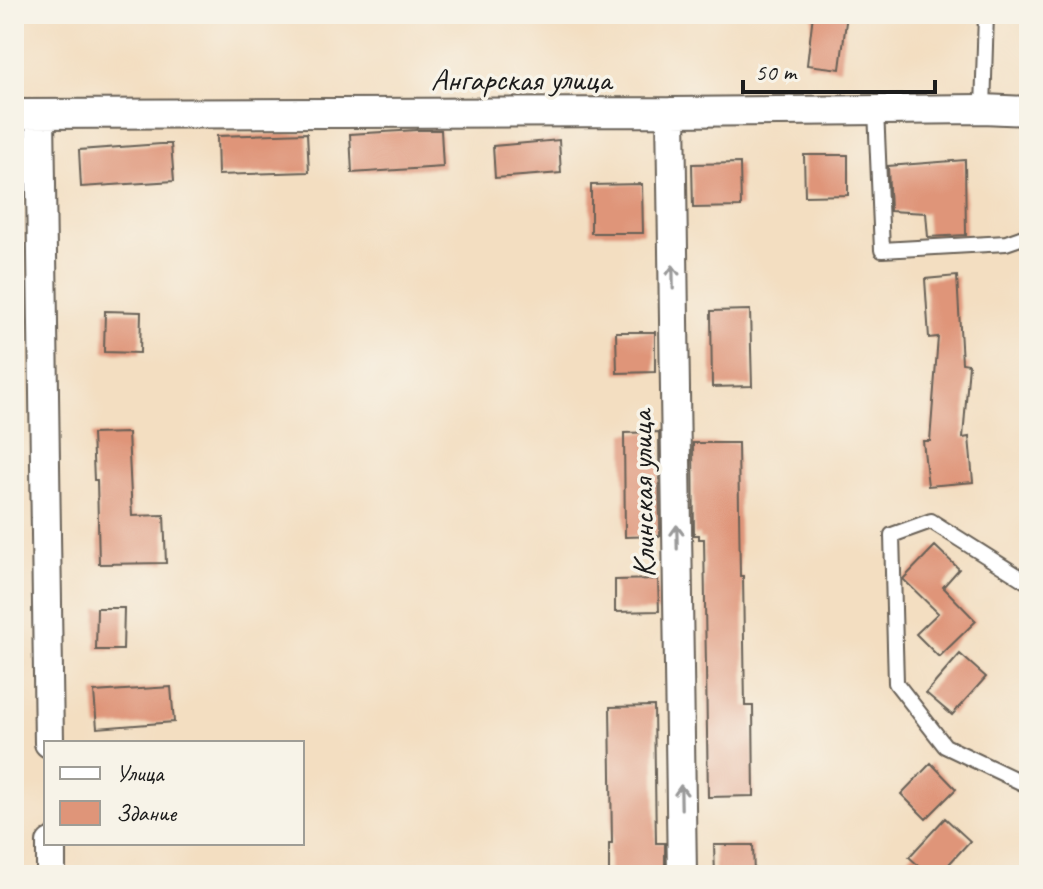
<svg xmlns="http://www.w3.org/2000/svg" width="1043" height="889" font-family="Caveat,sans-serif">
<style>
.building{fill:#df9579}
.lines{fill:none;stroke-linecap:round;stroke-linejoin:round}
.service-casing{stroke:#676056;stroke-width:18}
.minor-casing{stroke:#676056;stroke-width:32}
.service{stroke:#fff;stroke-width:14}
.minor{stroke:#fff;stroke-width:28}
.oneway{stroke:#999}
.labels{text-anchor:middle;stroke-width:7;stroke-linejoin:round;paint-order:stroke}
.street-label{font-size:32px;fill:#1c1c1c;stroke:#f7f3e8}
</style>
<rect width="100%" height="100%" fill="#f7f3e8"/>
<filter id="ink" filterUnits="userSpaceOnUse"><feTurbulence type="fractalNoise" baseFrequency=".0125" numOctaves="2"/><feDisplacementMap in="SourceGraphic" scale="16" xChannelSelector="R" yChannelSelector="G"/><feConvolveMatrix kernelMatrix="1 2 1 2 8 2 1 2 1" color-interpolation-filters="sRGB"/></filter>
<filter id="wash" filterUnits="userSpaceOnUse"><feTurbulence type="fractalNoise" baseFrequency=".006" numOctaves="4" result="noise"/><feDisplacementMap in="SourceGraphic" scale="32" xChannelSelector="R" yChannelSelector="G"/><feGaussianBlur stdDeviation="1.8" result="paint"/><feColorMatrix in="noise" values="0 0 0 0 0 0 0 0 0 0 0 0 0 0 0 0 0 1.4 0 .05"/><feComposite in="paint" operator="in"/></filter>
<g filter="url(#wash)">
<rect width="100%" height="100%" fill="#f3dec1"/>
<g id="blocks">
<path class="building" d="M813,14H847L840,69L807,65Z
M417,130H441L443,167L352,173L350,134Z
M307,133L309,172L218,175L217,136Z
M559,140L561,173L495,178L493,146Z
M161,144H171L174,181L81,187L79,150Z
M804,155H848V195L805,196Z
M965,160L966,235L928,237L926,213L890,211L888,166Z
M740,163L741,207L693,208L692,164Z
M642,184L643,233H591V185Z
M957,276L962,363L969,364L963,438L969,437L973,482L928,486L923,441H930L938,337L929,338L925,279Z
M750,310L752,386L712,387L711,311Z
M105,311L141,312L140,353L104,352Z
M616,332H655V372L617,373Z
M659,432L660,536L625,537L624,433Z
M128,433L132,516L164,515L166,563L99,564L97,480H94L92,434Z
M693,443H738L740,576H743L745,706H753L754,796L708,797L704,539H699V535H694Z
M935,546L959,569L943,587L976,621L939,657L916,634L938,613L903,579Z
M658,579L659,611L615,612V580Z
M97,608H124L123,650H96Z
M960,654L986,677L952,715L926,693Z
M171,687L174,722L97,728L94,692Z
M654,706L656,843H665V875H609V844H612L610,707Z
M931,763L956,789L926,819L901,794Z
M945,818L970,841L939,875H929L909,857Z
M714,845H753L754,875H715Z"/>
</g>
</g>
<g filter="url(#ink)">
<use href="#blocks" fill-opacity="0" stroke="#676056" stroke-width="2"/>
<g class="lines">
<g class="service-casing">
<path id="service" d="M983,109L986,14
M876,110L882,250L1006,243L1029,235
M1029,583L931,521L892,535L896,683L945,746L1029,786"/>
</g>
<g class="minor-casing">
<path id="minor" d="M671,112L682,875
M14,114L671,112L983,109L1029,111
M40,114L49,743
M51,843V875"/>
</g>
<use href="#service" class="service"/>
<use href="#minor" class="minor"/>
</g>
<defs><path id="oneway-shaft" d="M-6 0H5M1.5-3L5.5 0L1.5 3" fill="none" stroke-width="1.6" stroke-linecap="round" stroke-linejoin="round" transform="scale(2)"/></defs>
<g class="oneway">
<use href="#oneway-shaft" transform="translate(673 277) rotate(-91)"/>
<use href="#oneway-shaft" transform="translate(677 537) rotate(-91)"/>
<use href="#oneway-shaft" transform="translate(681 797) rotate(-91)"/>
</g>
</g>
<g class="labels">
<g class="street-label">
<text x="521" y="90">Ангарская улица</text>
<text transform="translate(642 494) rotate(-91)" y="11">Клинская улица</text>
</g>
</g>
<rect width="1043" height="889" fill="none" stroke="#f7f3e8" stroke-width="48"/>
<rect x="44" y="741" width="260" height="104" fill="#f7f3e8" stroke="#9f9d96" stroke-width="2"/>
<rect x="60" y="767" width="40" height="12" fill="#ffffff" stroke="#9f9d96" stroke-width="2"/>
<text x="116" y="781" font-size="24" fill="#1c1c1c">Улица</text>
<rect x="60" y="801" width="40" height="24" fill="#df9579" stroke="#9f9d96" stroke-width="2"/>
<text x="116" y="821" font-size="24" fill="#1c1c1c">Здание</text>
<path d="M743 80v12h192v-12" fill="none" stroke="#1c1c1c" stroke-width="4"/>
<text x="755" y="80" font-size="24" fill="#1c1c1c" stroke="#f7f3e8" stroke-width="6" paint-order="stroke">50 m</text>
</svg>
